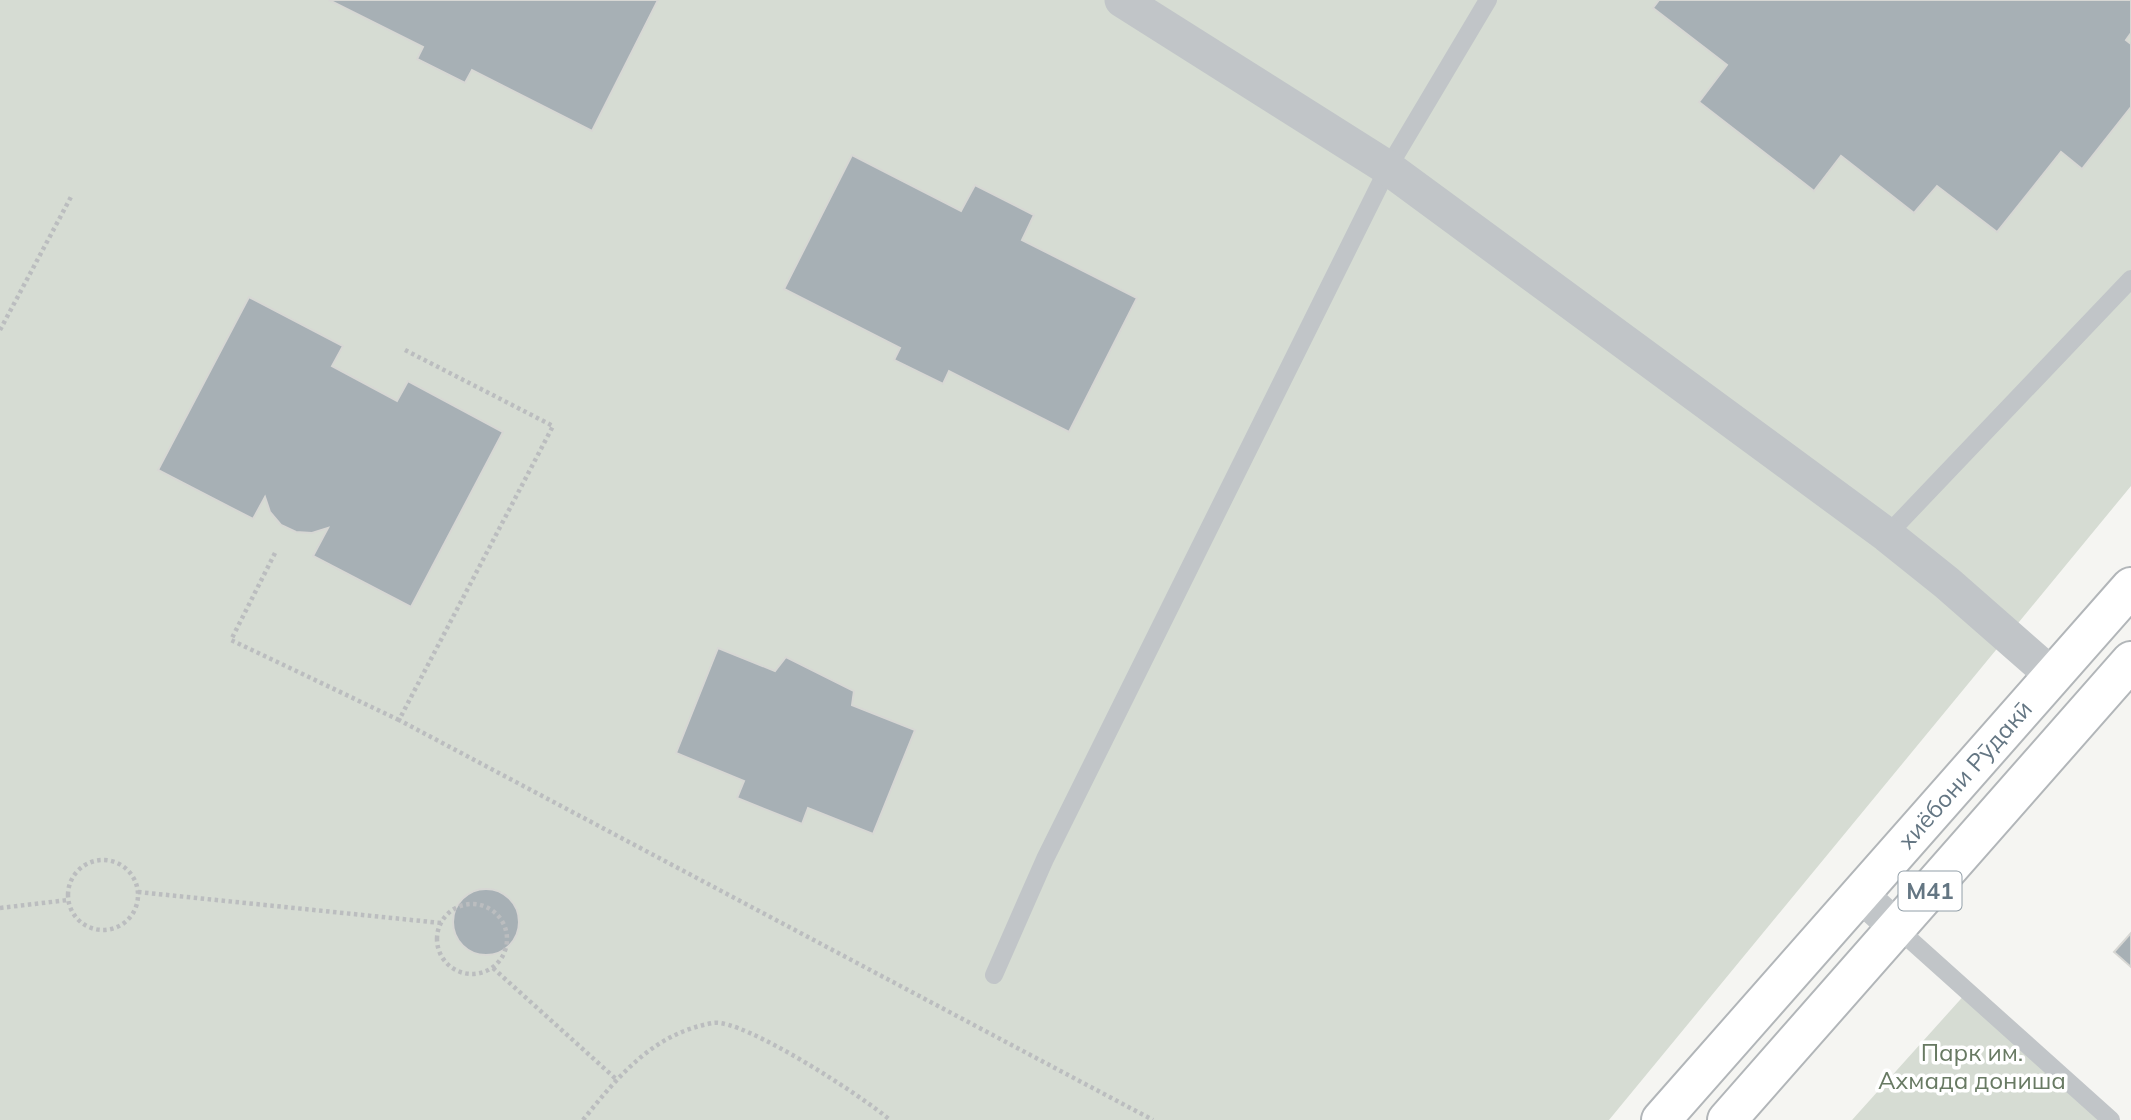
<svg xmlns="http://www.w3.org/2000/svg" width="2131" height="1120" font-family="Mulish,sans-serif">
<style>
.green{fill:#d6dcd3}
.building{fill:#a7b0b5;stroke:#d7d7d4;stroke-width:2}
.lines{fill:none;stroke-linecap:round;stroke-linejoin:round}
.trunk-casing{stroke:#b2b6b9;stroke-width:42}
.path{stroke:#bbbdbf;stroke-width:4.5;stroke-dasharray:3.5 3.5;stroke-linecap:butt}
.service{stroke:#c1c5c8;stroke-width:18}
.minor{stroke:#c1c5c8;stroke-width:35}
.trunk{stroke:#fff;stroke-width:38}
.labels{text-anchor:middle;stroke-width:7;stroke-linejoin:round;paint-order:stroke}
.shield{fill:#fff;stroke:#929fa8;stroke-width:2}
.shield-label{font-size:23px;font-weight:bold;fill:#647683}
.street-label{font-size:24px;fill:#647683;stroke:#fff}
.park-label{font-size:24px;fill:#687a63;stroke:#fff}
</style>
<rect width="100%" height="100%" fill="#f5f5f2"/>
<path class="green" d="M0,0H2131V486L1609,1120H0Z
M1968,991L2111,1120H1852Z"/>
<path class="building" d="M329,0H658L592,131L472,70L465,83L417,59L423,47Z
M1659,0H2131V33L2126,40L2131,44V107L2082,169L2061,152L1997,232L1937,186L1914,213L1841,156L1814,191L1699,102L1727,65L1653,8Z
M852,155L961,211L975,185L1034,215L1022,240L1137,298L1069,432L949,371L943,384L894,360L900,348L784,289Z
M249,297L343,346L332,366L397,401L408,381L503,432L411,607L313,556L328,528L312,533L296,532L281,525L270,512L265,497L253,519L158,470Z
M718,648L775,671L786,657L854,691L852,705L915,730L873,834L808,808L802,824L737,798L744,781L676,753Z
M453 922a33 33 0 1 1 66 0a33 33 0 1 1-66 0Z
M2131,933V967L2114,952Z"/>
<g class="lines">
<g class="trunk-casing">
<g id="trunk">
<path id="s1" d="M1661,1120L2131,587"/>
<path d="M1727,1120L2131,661"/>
</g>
</g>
<path class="path" d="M0,330L72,195
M405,350L553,426L399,720L1153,1120
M275,553L231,640L399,720
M68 895a35 35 0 1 1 70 0a35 35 0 1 1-70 0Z
M138,892L441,923
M437 939a35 35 0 1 1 70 0a35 35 0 1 1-70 0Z
M0,908L68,900
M493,968L616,1079
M583,1120C619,1075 654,1033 713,1023C743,1018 865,1098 890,1120"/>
<path class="service" d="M1887,535L2131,279
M1897,928L2111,1120
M994,975L1045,859L1388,168L1488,0"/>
<path class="minor" d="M1122,0L1388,168L1887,535L1947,583L2053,676
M1860,894L1897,928"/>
<use href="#trunk" class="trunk"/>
</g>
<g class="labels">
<rect class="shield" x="1898.5" y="871.5" width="63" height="39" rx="5"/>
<g class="shield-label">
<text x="1930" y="899">M41</text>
</g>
<g class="street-label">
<text dy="8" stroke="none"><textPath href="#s1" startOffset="460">хиёбони Рӯдакӣ</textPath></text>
</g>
<g class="park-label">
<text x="1972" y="1061">Парк им.<tspan x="1972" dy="28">Ахмада дониша</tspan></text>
</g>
</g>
</svg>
